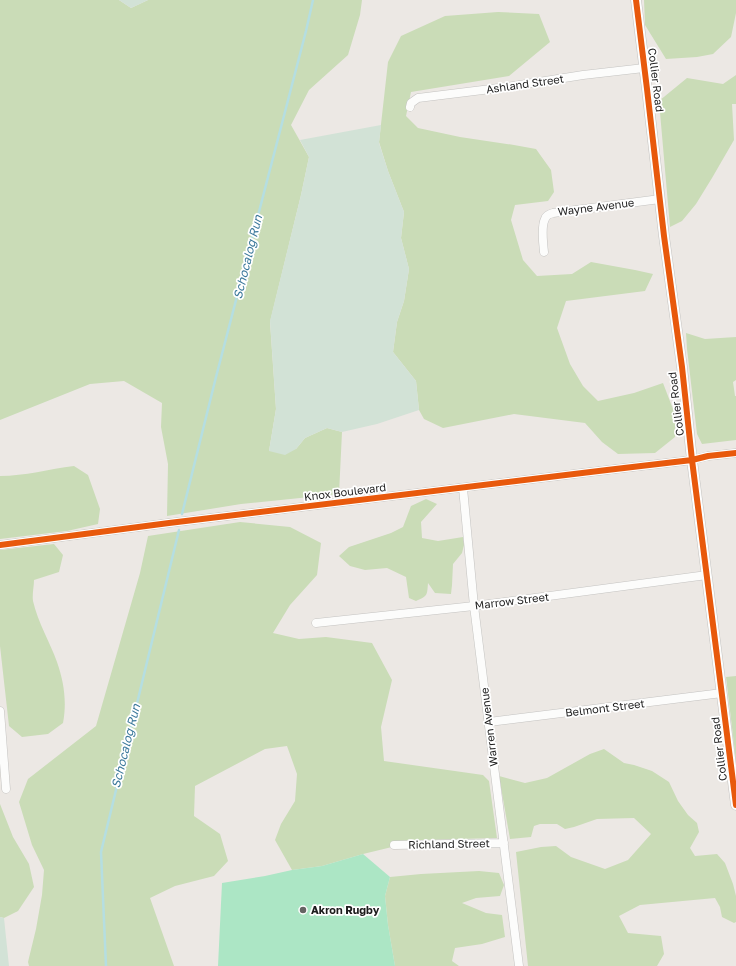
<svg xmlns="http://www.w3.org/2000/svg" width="736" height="966" font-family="'Golos Text',sans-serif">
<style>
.forest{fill:#cadcb7}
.wetland{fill:#d2e2d6}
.pitch{fill:#ace6c5}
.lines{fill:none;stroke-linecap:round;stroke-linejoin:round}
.stream{stroke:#b5dee1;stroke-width:2.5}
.minor-casing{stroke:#c4c3c1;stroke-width:9}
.tertiary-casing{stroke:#c4c3c1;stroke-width:11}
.minor{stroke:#fcfcfb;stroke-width:8}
.tertiary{stroke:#fcfcfb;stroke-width:10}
.cycleway-casing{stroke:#fff;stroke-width:8}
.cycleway{stroke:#e8590c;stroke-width:6}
.poi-dot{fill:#656463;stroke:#fff;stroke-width:1.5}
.labels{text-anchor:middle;stroke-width:3.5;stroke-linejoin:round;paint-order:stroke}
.street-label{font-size:11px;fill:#1d1d1d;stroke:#fff}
.poi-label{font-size:11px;font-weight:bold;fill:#1d1d1d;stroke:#fff;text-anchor:start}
.water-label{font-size:12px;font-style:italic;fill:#3b789b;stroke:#fff}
</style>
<rect width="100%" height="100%" fill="#ece8e4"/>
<path class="forest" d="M0,0H119L131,8L148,0H362L360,15L348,55L309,90L291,125L309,157L301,195L270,322L276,409L269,451L296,449L305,438L327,428L342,432L339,494L241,504L167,516L168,464L161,427L162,403L124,381L90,384L0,420Z
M644,0H736V13L731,37L713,54L697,57L666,59L645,25Z
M498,12L539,14L550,42L509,76L411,92L406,116L418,128L460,137L514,145L536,149L551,170L554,192L548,201L515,205L511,220L523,260L537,276L572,274L591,262L635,270L653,274L645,291L566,301L557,328L570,364L583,386L598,401L634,393L663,383L676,417L675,437L655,453L618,454L602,442L585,423L514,414L443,428L424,419L419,410L416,381L393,352L397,322L404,301L409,269L401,238L404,212L388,171L379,142L388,62L401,36L445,16Z
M736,75V104H732L734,140L712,178L696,204L682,221L670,227L659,101L687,78L723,84Z
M686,333L705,339L736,337V380L733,382L735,396H736V440L702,444L697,434L687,349Z
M74,466L88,475L100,509L98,524L67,531L0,539V476C25,476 49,469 74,466Z
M426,499L437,504L421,522L422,538L438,541L463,537L464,545L462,553L453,564L452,585L451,594L435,593L428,583C427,595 428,596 416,601L409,598L406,577L387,568L365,570L350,566L339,556L349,547L391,533L403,527L411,506Z
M240,522L290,527L321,543L317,575L290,605L273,633L299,639L326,637L372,643L392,680L381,727L384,761L483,775L489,781L497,838L421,840L363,854L322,866L292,870L275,840L281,824L295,801L297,774L287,746L265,749L195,786L194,816L220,834L228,861L214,876L175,886L150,898L174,966H29L28,962L36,929L42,895L44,870L32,845L19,802L28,779L96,726L140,573L148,536Z
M54,544L63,555L59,572L34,580C34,586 32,595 33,601C38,623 50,642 57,662C64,682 67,702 63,723L48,734L22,737L9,726L0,646V550Z
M736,676V761L726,677Z
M604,749L624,763L634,765L652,771L669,782L678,801L688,815L697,823L699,832L690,848L695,856L717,854L725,863L733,884L736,896V922L734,923L722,917L720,907L715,898L640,905L619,916L628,933L661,936L664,954L657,966H528L516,852L541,847L556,846L571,857L605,869L628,860L651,834L634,818L597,819L574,827L565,829L557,824H540L534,826L531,837L510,839L499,776L525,783L547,778L590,754Z
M0,804L13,837L29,864L34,887L18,911L4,918L0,917Z
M479,871L499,873L504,885L500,896L476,898L462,903L486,913L502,915L505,937L482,944L455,948L452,961L459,966H395L388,925L385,896L390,877L421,874Z"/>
<path class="wetland" d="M119,0H148L131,8Z
M381,125L379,143L388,171L404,212L401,238L409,269L404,301L397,322L393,352L416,381L419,410L377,424L342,432L327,428L305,438L296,449L285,455L269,451L276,409L270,321L301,195L309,157L300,140Z
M0,917L4,918L9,966H0Z"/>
<path class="pitch" d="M363,854L390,877L385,896L388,925L395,966H218L222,883L265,876L292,870L322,866Z"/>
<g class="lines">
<path class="stream" d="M182,514L216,377L306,31L313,0
M106,966L101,852L179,530"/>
<g class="minor-casing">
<path id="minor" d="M410,107L411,103L418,98L507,87L583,75L644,68
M544,252C543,243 541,226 545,219C546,215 549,214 553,213L660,199
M463,488L474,606L519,966
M0,545L169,523L607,470L692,460L708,456L736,453
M316,623L474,606L707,575
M0,711L6,789
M489,722L722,693
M394,845L504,843"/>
</g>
<g class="tertiary-casing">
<path id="tertiary" d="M636,0L647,89L664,236L682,367L692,460L736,805"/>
</g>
<use href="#minor" class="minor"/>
<use href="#tertiary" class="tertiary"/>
<g class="cycleway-casing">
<path id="cycleway" d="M636,0L647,89L664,236L682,367L692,460L736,805
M0,545L169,523L607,470L692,460L708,456L736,453"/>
</g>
<use href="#cycleway" class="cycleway"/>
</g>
<circle class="poi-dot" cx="303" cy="910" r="4"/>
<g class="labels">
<g class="street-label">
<text transform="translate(656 80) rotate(83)" y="4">Collier Road</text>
<text transform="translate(525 84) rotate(-8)" y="4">Ashland Street</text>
<text transform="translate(596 207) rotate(-7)" y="4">Wayne Avenue</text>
<text transform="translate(676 404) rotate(-97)" y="4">Collier Road</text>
<text transform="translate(345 492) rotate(-7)" y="4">Knox Boulevard</text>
<text transform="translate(512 601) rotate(-7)" y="4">Marrow Street</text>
<text transform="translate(605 708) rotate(-7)" y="4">Belmont Street</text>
<text transform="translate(489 727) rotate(-97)" y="4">Warren Avenue</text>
<text transform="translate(719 749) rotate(-97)" y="4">Collier Road</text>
<text transform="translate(449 844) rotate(-1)" y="4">Richland Street</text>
</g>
<g class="poi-label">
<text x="311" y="914">Akron Rugby</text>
</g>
<g class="water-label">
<text transform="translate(248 257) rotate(-76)" y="4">Schocalog Run</text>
<text transform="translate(126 746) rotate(-76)" y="4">Schocalog Run</text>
</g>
</g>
</svg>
